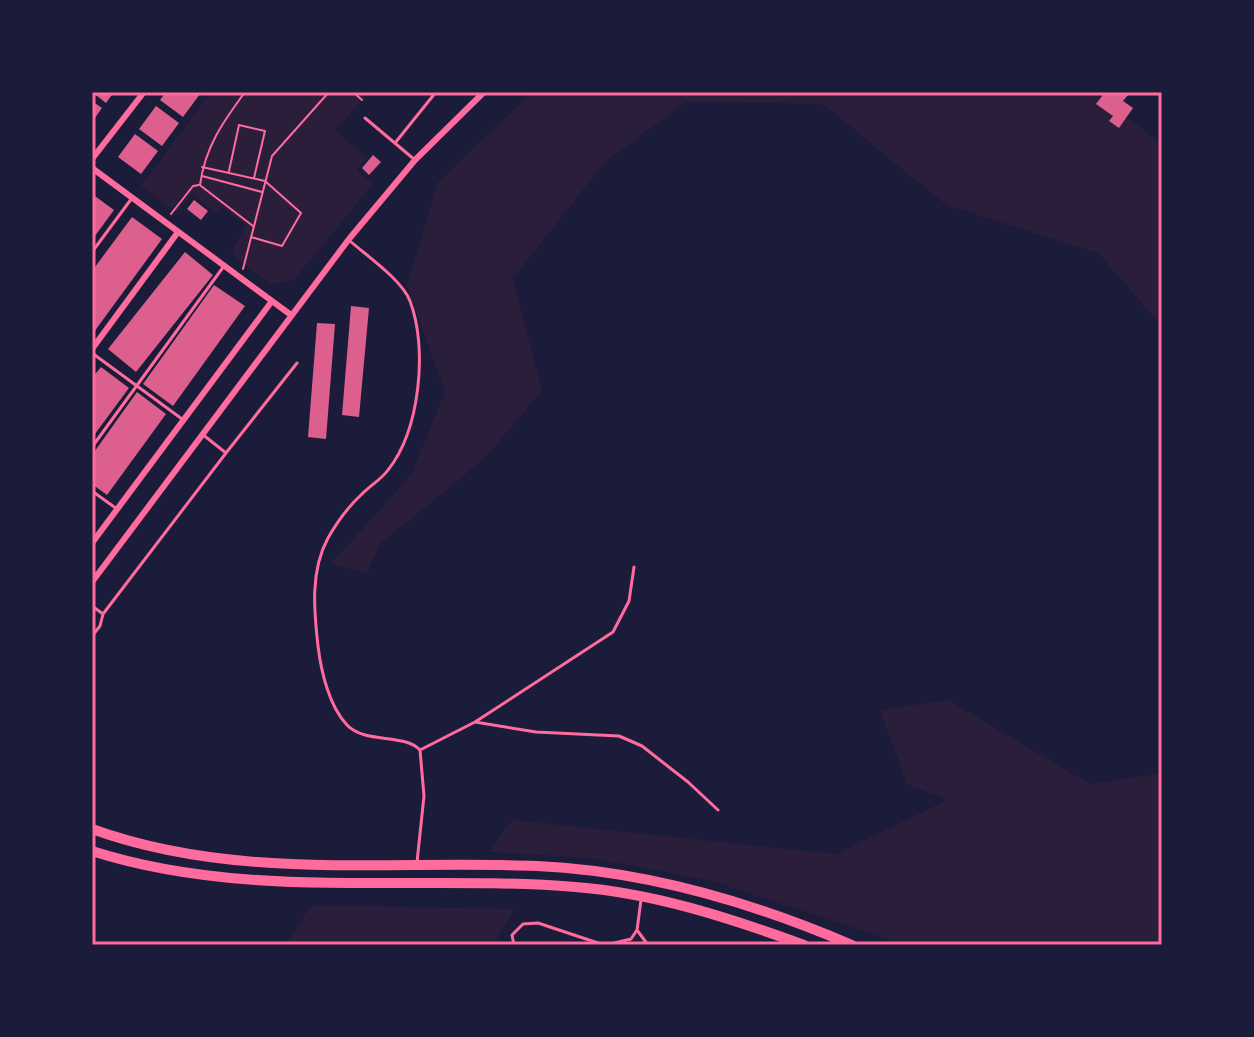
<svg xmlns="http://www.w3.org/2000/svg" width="1254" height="1037" font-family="Quicksand,sans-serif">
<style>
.green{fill:#2a1e3b}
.building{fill:#dd5f8e}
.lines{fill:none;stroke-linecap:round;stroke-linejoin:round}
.path{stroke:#ff6b9d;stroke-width:2}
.service{stroke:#ff6b9d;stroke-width:3}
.minor{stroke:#ff6b9d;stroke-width:6}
.primary{stroke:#ff6b9d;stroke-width:10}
.neatline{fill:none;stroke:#ff6b9d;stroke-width:3}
</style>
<rect width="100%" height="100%" fill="#1b1b3a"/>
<path class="green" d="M211,92H369L336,130L366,158L357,170L373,184L294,280L270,284L231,254L246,225L222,208L217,214L192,194L177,213L141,186Z
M533,92H1094L1162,144V326L1098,253L946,205L823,104L686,102L605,162L513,278L542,391L483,460L381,543L367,572L331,564L411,475L445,392L407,286L438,182Z
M948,700L1090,784L1162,773V945H905L712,881L591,858L489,852L512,820L836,854L947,800L907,784L880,710Z
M311,905L514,909L494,945H285Z"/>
<path class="building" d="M92,92H114L106,103Z
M166,92H198L200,94L183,117L160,100Z
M1105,92H1125L1128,95L1123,101L1133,108L1119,128L1109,121L1113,116L1096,104Z
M92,101L102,108L92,122Z
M156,106L179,123L162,146L139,129Z
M135,134L158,151L141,174L118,157Z
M373,155L381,162L369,175L362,168Z
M92,194L114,210L92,240Z
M194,200L208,211L201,220L187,209Z
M132,217L162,239L94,332L92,331V271Z
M185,252L213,275L136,372L108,349Z
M214,285L245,306L173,406L143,384Z
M351,306L369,308L359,417L342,415Z
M317,323L335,324L326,439L308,437Z
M101,367L129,388L92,438V378Z
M137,392L166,414L107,495L92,484V455Z"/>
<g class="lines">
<path class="path" d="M353,92L362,100
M202,167L265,181L301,213L282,246L251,237
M229,171L239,125L265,131L254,178
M202,176L262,192
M200,185C205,147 223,122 245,92
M201,186L253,226
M171,214L193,186L199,185
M243,269L272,156L329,92"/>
<path class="service" d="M365,118L415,160
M395,143L436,92
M350,241C367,256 402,280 410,301C428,348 420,430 388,470C381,480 369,486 361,495C349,506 336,524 328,538C310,571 314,611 318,646C321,671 329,706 347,725C365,744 404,733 420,750L424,796L417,862
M92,252L132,198
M92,353L182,419
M92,447L224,266
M226,453L297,363
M92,491L117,509
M92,606L103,614L226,453L202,434
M92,636L100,626L103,614
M475,722L613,632L629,601L634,567
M420,750L475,722L536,732L619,736L642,746L688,782L718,810
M641,900L637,930L648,945
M514,945L512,935L523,924L538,923L604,945
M606,945L631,939L637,930"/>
<path class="minor" d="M92,159L144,92
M92,168L291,315
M92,349L178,232
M92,543L272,301
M92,582L349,239L415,160L484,92"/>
<path class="primary" d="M92,829C236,881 387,860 537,866C647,871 752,902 852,945
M92,851C248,901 415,874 575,887C654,893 730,918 804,945"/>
</g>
<rect width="1254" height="1037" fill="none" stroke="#1b1b3a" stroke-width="188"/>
<rect x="94" y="94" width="1066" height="849" class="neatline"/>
</svg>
